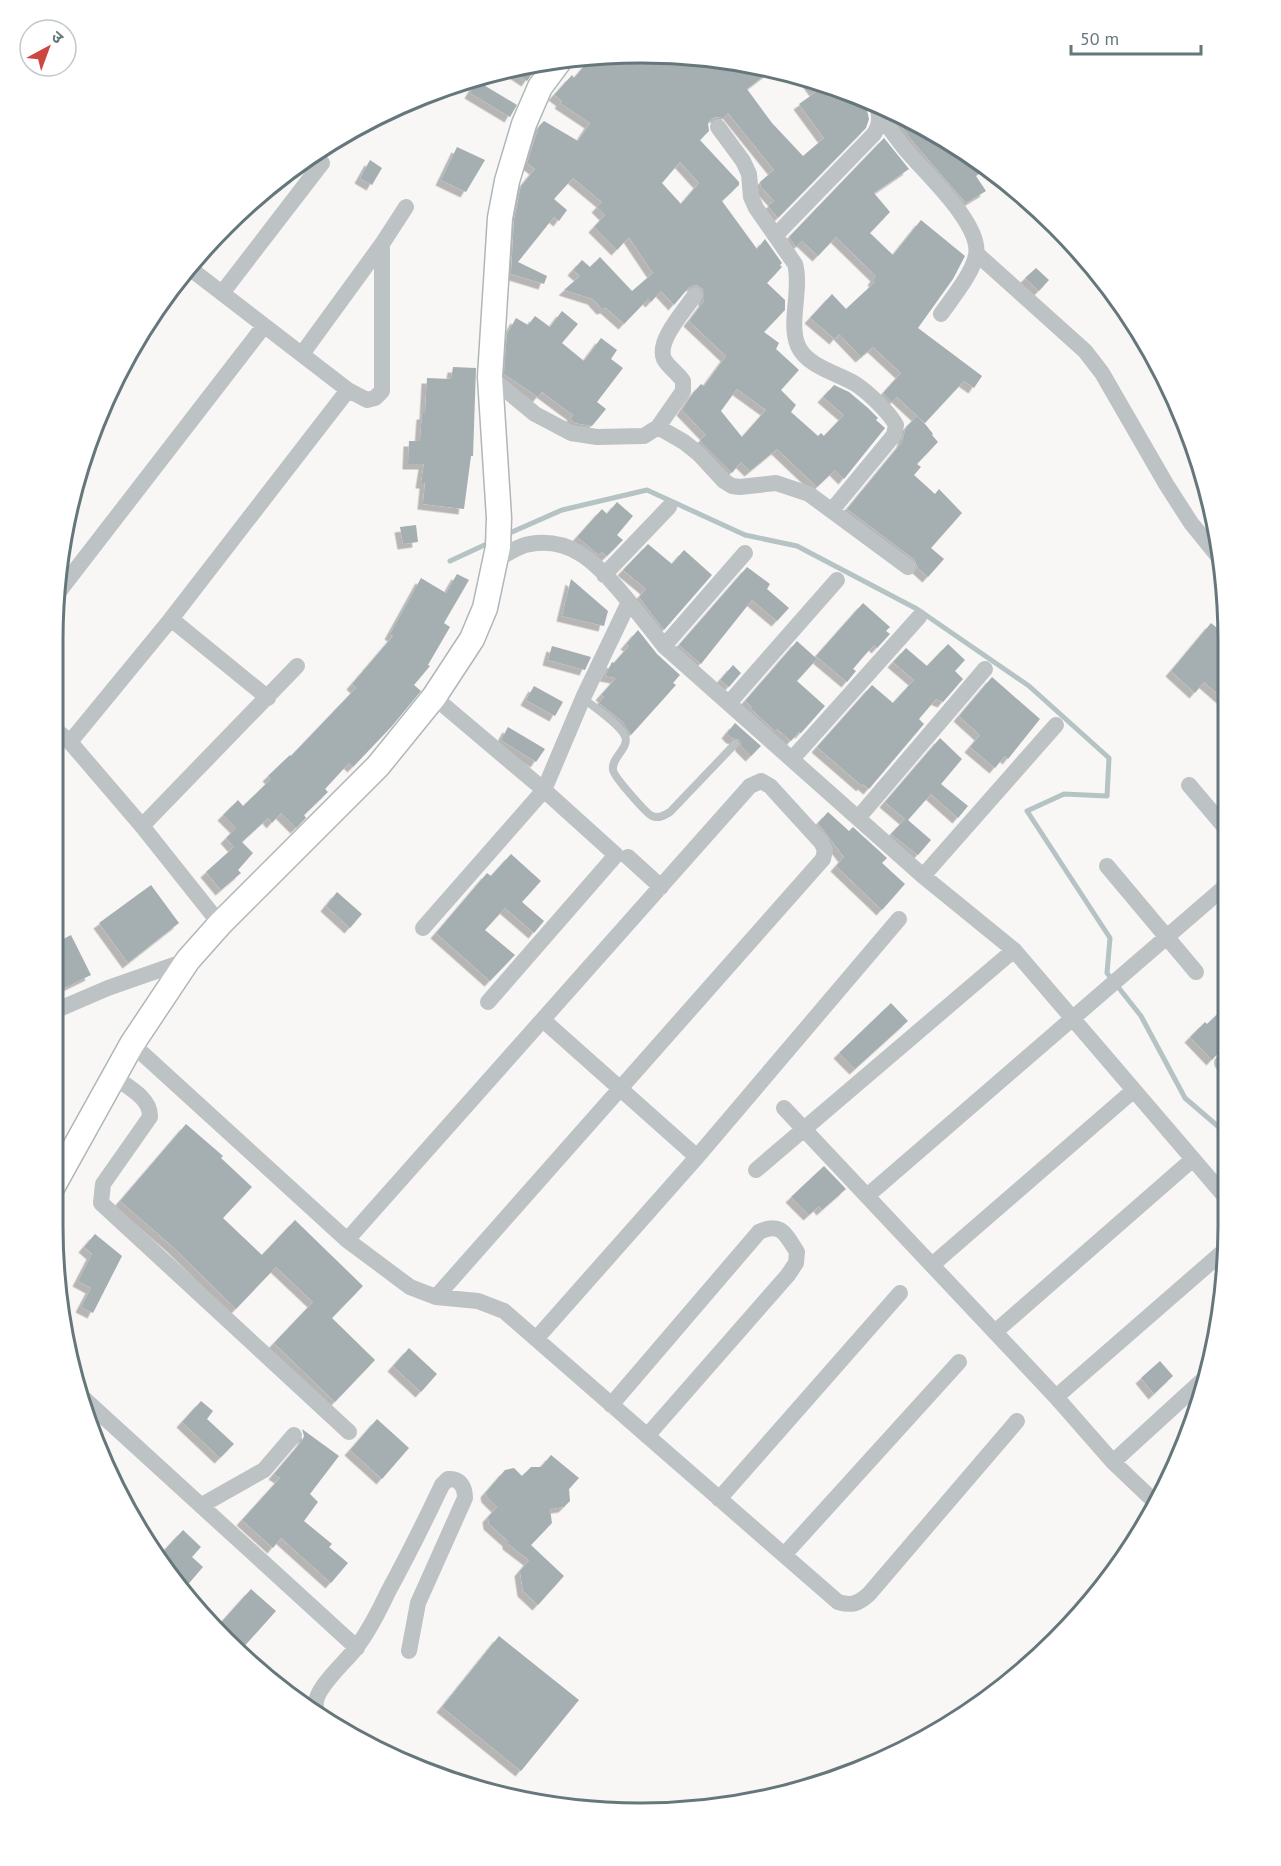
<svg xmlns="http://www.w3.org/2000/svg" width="1281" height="1866" font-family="'PT Sans','Noto Sans Devanagari',sans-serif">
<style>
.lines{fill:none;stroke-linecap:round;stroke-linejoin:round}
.stream{stroke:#b5c3c4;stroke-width:5}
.building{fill:#a5aeb1;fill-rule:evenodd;filter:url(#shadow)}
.secondary-casing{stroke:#b0b6b9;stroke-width:27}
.lane{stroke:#bdc2c4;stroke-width:8}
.street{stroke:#bdc2c4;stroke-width:16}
.secondary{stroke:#fff;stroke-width:24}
.rim{fill:none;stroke:#66777c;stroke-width:3}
</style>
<defs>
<filter id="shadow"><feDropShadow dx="-5.5" dy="5.5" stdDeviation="0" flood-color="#0004"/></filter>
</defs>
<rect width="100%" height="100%" fill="#f8f7f5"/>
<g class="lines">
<path class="stream" d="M505,535L562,510L647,490L745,535L797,546L917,609L1029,686L1109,758L1107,796L1064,794L1027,811L1110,938L1107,973L1141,1016L1185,1098L1228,1135
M450,561L491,542"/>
</g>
<path class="building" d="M641,52L648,59L653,54L756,64L773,69L747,89L772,123L803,156L824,138L799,104L816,92L807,80L867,98L866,106L869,119L866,128L778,218L768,206L774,201L761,187L760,182L774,170L728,113L723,118L716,117L711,119L708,123L709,131L700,140L739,182V185L722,201L757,249L765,239L782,263L780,265L782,267L767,283L785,300V310L764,332L779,343L776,349L799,370L781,390L796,405L791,412L818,436L821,433L824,436L844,415L823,397L834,385L849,392L868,408L878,418L876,420L885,428L844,479L835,470L817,487L777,449L750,471L741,462L732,473L701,442L700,440L706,435L682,410L693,393L701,384L704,386L726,356L689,321L704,301V290L697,285L690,286L674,305L661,291L651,302L648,299L624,324L606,308L602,309L593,299L564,290L580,276L573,270L582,260L590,267L600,257L632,291L653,273L629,237L617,250L594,227L605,215L597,207L602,202L573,178L554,199L567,210L559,221L554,217L518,262L547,276L544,284L511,274L514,220L521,186L535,169L527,163L539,126L544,121L578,141L590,123L560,103L562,101L554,95L572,75L574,78L592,57ZM680,162L699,183L681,204L662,183ZM737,389L766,410L742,437L721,411Z
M531,63L537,67L527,81L509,69Z
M477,81L517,105L510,117L470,93Z
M889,110L966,151L982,172L976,176L986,191L966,203L914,143Z
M884,138L909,169L874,193L890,212L870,233L893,255L921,220L965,256L953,279L918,328L982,376L974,388L964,381L925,423L897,397L892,402L883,393L901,373L873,347L861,357L839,334L835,339L810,318L832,294L846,309L875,282L873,280L876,276L836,237L818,256L802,241L796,247L789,237Z
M457,147L485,160L466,192L441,180Z
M370,160L382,168L372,185L360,178Z
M1036,268L1049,280L1039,291L1025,278Z
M562,311L578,324L562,343L584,361L601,338L617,350L611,359L623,368L597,402L606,409L592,426L575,423L570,419L573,415L542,392L538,397L504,374L507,334L516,318L528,325L535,316L550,327Z
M453,367L476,368L473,456H471L464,509L423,504L425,483H421L424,464H408L409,441H420L422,414H425L427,378L451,379Z
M917,416L926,425L933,434L932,435L938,442L917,464L921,467L914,475L935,494L939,489L962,513L931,548L944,559L928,577L918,568L914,559L847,509L902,442L906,427Z
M617,502L633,516L617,535L623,540L607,556L602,552L599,555L577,537L602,509L607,514Z
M416,525L418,542L403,544L400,527Z
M648,544L672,564L684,550L712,575L664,630L639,597L646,589L623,570Z
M747,567L770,584L767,589L789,608L777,621L752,600L701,664L679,645Z
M457,574L469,580L444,623L450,627L428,665L430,666L414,685L421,691L392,726L353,767L349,763L325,789L328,792L304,815L306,818L296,828L281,813L272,823L268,818L242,842L253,853L238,870L241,873L221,890L206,872L234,847L226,838L236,828L223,815L238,800L243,806L271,779L268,776L290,755L291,756L356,688L352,684L393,636L390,634L421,578L446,593Z
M571,579L608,611L604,626L562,616Z
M863,603L890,627L886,631L890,634L877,648L874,645L864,656L853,669L856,671L847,682L816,656Z
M1226,617L1228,640V703L1204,682L1195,693L1171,671L1211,623L1217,628Z
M638,630L657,654L680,675L673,683L676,685L631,735L622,721L599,703L604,697L601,695L616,678L605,676L612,662L614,663L629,646L626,644Z
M797,641L817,659L797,681L825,706L801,733L799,732L791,741L777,729L775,731L750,708L752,707L745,701Z
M948,644L965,660L955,671L963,679L943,702L936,699L919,719L924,724L869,789L863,784L862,786L817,747L872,685L893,703L914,680L893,662L906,648L927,666Z
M552,646L591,657L585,670L548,660Z
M733,665L741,673L729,687L720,680Z
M992,677L1040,719L1008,759L1005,756L995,768L970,747L980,735L959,716Z
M534,686L563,702L555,716L526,700Z
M735,723L761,746L751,756L741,746L740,740L732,738L727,733Z
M508,727L545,749L536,762L501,740Z
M940,738L962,759L941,784L968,806L958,818L931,794L908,820L931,840L918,855L891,834L905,819L885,802Z
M828,812L849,831L853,827L887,858L882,863L905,884L882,910L836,866L844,857L818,823Z
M511,854L541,881L522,902L544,921L534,933L505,908L485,930L515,955L490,981L436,933L487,873L491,876Z
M151,885L179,923L128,963L99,923Z
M337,892L362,914L350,928L326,906Z
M71,935L91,975L52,994V945Z
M891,1003L908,1021L855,1069L839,1053Z
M1228,1004V1047L1221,1050L1212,1060L1190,1037L1205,1022L1207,1024Z
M186,1124L223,1156L221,1158L252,1187L223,1218L262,1255L295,1220L363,1286L332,1318L375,1360L335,1402L274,1343L313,1302L276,1267L236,1309L172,1246L120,1201Z
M824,1166L846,1189L822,1210L819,1206L809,1215L791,1197Z
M95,1234L122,1256L93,1313L81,1307L91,1288L78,1281L92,1254L84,1247Z
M409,1348L437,1374L421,1392L393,1366Z
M1160,1361L1173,1376L1154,1394L1141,1378Z
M201,1401L213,1411L207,1419L234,1444L220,1458L182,1422Z
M377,1419L409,1448L382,1479L350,1450Z
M302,1429L339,1456L310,1494L318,1502L304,1521L332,1544L329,1547L348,1563L331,1583L281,1538L273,1548L242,1520L280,1478L274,1474L302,1441L304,1436Z
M551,1455L579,1478L569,1489L570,1501L564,1507L550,1509L552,1523L531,1545L564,1576L538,1605L523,1591L520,1571L529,1560L508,1544V1541L489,1524L488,1517L497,1507L487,1497L486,1492L505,1470L514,1468L522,1476L531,1467H541Z
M183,1530L201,1547L192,1557L203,1567L184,1589L157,1558Z
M251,1589L276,1611L239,1652L217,1627Z
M499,1636L579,1700L521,1771L442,1707Z"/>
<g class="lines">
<g class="secondary-casing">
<path id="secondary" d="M52,1188L132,1044L188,960L220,924L378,766L434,697L472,639L485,608L498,547L499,518L490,377L500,218L507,181L524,124L540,87L560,60"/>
</g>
<path class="lane" d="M583,698C593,707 619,723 625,736C630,748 611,757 613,770C614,777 646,813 652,816C659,819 665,815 670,812L735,744"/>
<path class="street" d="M880,116C889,127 897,139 906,150C924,172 982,224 976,255C973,273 952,298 941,314
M718,127L743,161L749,174L751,197L756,208L795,264C802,289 788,323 798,346C807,366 836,373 854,383C867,391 889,412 896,425L894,435L832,510
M776,235L874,134C881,123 880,115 876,103
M977,254L1085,351L1102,373L1166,484L1191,523L1221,560
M188,267L348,390L367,400L375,398L382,391V244
M173,284L175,282
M222,293L322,163
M302,354L382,244L406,207
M490,377L535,414L571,433L597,437L644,436L658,427L683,391V381C678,373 668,367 664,359C656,341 685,310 695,295
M658,427L684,442L699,454L724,481L732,486L740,487L776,483L809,494L908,567
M496,560C506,555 519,545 530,544C547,541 564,544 579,553C607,569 643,620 664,646L923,876L1056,725
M604,575L669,507
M57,594L264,326
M171,619L268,698
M664,646L745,553
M729,703L837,580
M52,727L70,742L142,826L220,924
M70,742L171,619L348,390
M792,759L919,617
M1189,785L1228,831
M858,818L985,669
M142,826L297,666
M628,857L661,887
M1107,866L1196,972
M923,876L1014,950L1228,1200
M423,928L544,790L434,697
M488,1002L616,855L544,790L583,698L629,602
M52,1012L108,988L188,960
M543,1020L697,1157
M132,1044L347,1240L410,1287L436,1297L478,1301L504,1311L838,1602C852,1606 858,1604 869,1594L1017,1421
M1222,1063L1228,1057
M114,1077C128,1087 151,1098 150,1117L103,1184L101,1203L349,1432
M784,1108L1056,1397L1113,1462L1156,1503
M756,1170L1014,950
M867,1196L1228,884
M347,1240L750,786L761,781L770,786L821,842L825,850L823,859L436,1297
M932,1265L1134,1090
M995,1332L1193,1159
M536,1339L697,1157L899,919
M81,1396L357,1648
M1056,1397L1226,1249
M611,1405L759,1232C781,1221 786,1235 797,1252L796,1263L788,1275L647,1436
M1113,1462L1206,1377
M719,1499L900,1293
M202,1505L264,1470L294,1435
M784,1555L959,1362
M316,1707C312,1690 346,1662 356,1648C369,1631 379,1611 388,1592C407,1557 425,1521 442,1485L448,1479C460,1478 465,1487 465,1498L418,1603L409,1651"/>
<use href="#secondary" class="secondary"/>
</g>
<path d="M0 0H1281V1866H0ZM640 63H641A577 577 0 0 1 1218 640V1226A577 577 0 0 1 641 1803H640A577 577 0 0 1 63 1226V640A577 577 0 0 1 640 63Z" fill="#fff" fill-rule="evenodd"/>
<path class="rim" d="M640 63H641A577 577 0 0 1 1218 640V1226A577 577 0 0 1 641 1803H640A577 577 0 0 1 63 1226V640A577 577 0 0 1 640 63Z"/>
<g transform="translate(48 48) rotate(41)"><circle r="28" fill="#ffffff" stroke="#c2c9cb" stroke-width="1.5"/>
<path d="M0-4.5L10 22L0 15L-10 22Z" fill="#cd4740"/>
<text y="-9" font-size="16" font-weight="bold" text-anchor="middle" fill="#66777c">उ</text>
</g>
<path d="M1071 45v9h130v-9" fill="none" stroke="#66777c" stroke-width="3"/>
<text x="1080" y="45" font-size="18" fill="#66777c" stroke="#ffffff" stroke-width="4.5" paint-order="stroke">50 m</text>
</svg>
